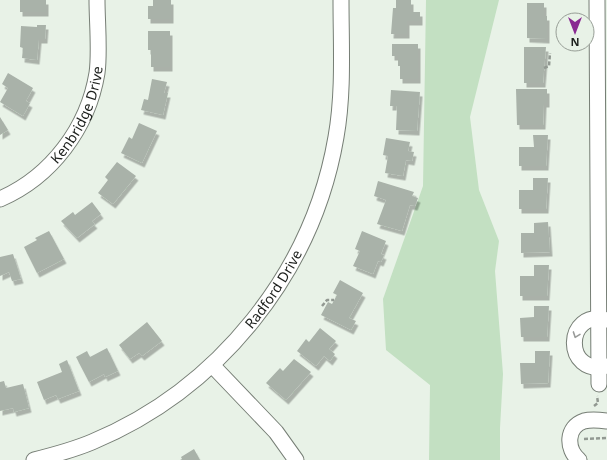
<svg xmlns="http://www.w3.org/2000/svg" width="607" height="460" font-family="'Noto Sans',sans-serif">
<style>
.green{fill:#c3e0c2}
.building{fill:#a9b2a9;filter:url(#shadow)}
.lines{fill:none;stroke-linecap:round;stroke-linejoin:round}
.minor-casing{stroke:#767e75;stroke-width:17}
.path{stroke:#929992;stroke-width:2.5;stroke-dasharray:4 2;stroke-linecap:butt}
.minor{stroke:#fff;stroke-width:15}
.oneway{stroke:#999b99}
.labels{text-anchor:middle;stroke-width:3;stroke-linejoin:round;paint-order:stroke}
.street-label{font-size:14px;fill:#1d201d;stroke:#e8f2e7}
</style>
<defs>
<filter id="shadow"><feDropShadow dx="2.5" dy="4.5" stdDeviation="0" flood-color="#0004"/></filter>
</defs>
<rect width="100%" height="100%" fill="#e8f2e7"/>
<path class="green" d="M426,0H499L470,117L479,190L499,241L495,271L503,374L500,428V460H429L430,385L386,350L383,299L423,186Z"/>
<path class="building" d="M20,0H46V12H20Z
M153,0H171V19H148V6H153Z
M396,0H411V12H420V21H407V34H391L393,8H396Z
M527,3H544V16H547V39L527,38Z
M37,25H46L45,39H39L37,60L22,58L23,48L20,47L21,26L37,27Z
M148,31H170V67H151V50H148Z
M392,44H418V79H400V66H398V56H392Z
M524,47H546L543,83H524Z
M8,73L33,88L26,101L30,103L23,116L0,102L8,88L2,84Z
M152,79L167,82L164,93H168L163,115L141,110L144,99L148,100Z
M516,89H547V103H544L543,125H517Z
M391,90L420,92L417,131L396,130L397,106H390Z
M0,117L8,130L0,135Z
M139,123L157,131L142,163L121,153L129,137L132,139Z
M533,135H548L546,166H519V147H534Z
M386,138L410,142L408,151L414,152L412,161L406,160L403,176L385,173L388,156L383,155Z
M117,162L136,176L113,204L98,193L108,180L105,177Z
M533,178H548L546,209H519V190H533Z
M378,181L414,192L412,196L418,198L415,206L410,205L402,231L377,224L386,200L374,196Z
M92,202L101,214L92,221L95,224L77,238L61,221L73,212L75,215Z
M548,222L550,252L521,253V233H534V223Z
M49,231L64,259L37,273L24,247L37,240L35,238Z
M362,231L386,241L381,254L384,255L381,262L378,261L373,274L353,266L360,251L355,249Z
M13,254L21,279L12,281L9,272L0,276V257Z
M534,265H549L547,296H520V276H534Z
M340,280L363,293L349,318L356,321L351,330L321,315L328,302L332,304L337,295L333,293Z
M534,306H549L547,337H521L520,318L534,317Z
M147,322L162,341L142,356L139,353L130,359L119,345Z
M320,328L336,341L329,349L335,354L330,361L324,356L316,366L297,351L306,339L309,342Z
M107,348L118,371L105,377L104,374L89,382L76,357L87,351L90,357Z
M535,351H550L548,383L521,384L520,363H535Z
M294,359L311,372L286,400L266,383L280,368L283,371Z
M67,360L79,391L58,399L56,395L44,400L37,382L62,372L59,364Z
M4,381L6,388L23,384L29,408L14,412L13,408L0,411V382Z
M194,449L200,460H180L182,459L181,457Z"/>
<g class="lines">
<g class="minor-casing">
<g id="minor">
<path d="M597,0L599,384"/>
<path id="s1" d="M0,199C51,177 88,128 97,73C100,52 97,22 97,0"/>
<path d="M607,320C564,308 563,377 607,366"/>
<path d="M212,365L276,432L296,460"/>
<path id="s2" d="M34,460C54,455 73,450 92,442C219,389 313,272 336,137C344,92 341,45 341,0"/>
<path d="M579,460C566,449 566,427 584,421C591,419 600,420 607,421"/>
</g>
</g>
<path class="path" d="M544,68L549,66L550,53
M322,306L327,300H334
M594,406L598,403L597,396
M584,439L607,438"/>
<use href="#minor" class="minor"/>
</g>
<defs><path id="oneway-chevron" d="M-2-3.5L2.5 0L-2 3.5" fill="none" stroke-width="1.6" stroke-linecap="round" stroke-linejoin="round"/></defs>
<use class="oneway" href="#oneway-chevron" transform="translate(576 335) rotate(110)"/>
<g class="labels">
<g class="street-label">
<text dy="5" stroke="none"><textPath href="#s1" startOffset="119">Kenbridge Drive</textPath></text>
<text dy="5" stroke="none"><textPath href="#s2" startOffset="302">Radford Drive</textPath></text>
</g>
</g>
<g transform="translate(575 32) rotate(180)"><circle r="19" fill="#e8f2e7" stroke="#979e96"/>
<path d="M0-3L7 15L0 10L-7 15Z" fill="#892992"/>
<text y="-6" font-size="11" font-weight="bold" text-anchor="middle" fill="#1d201d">N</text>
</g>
</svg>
